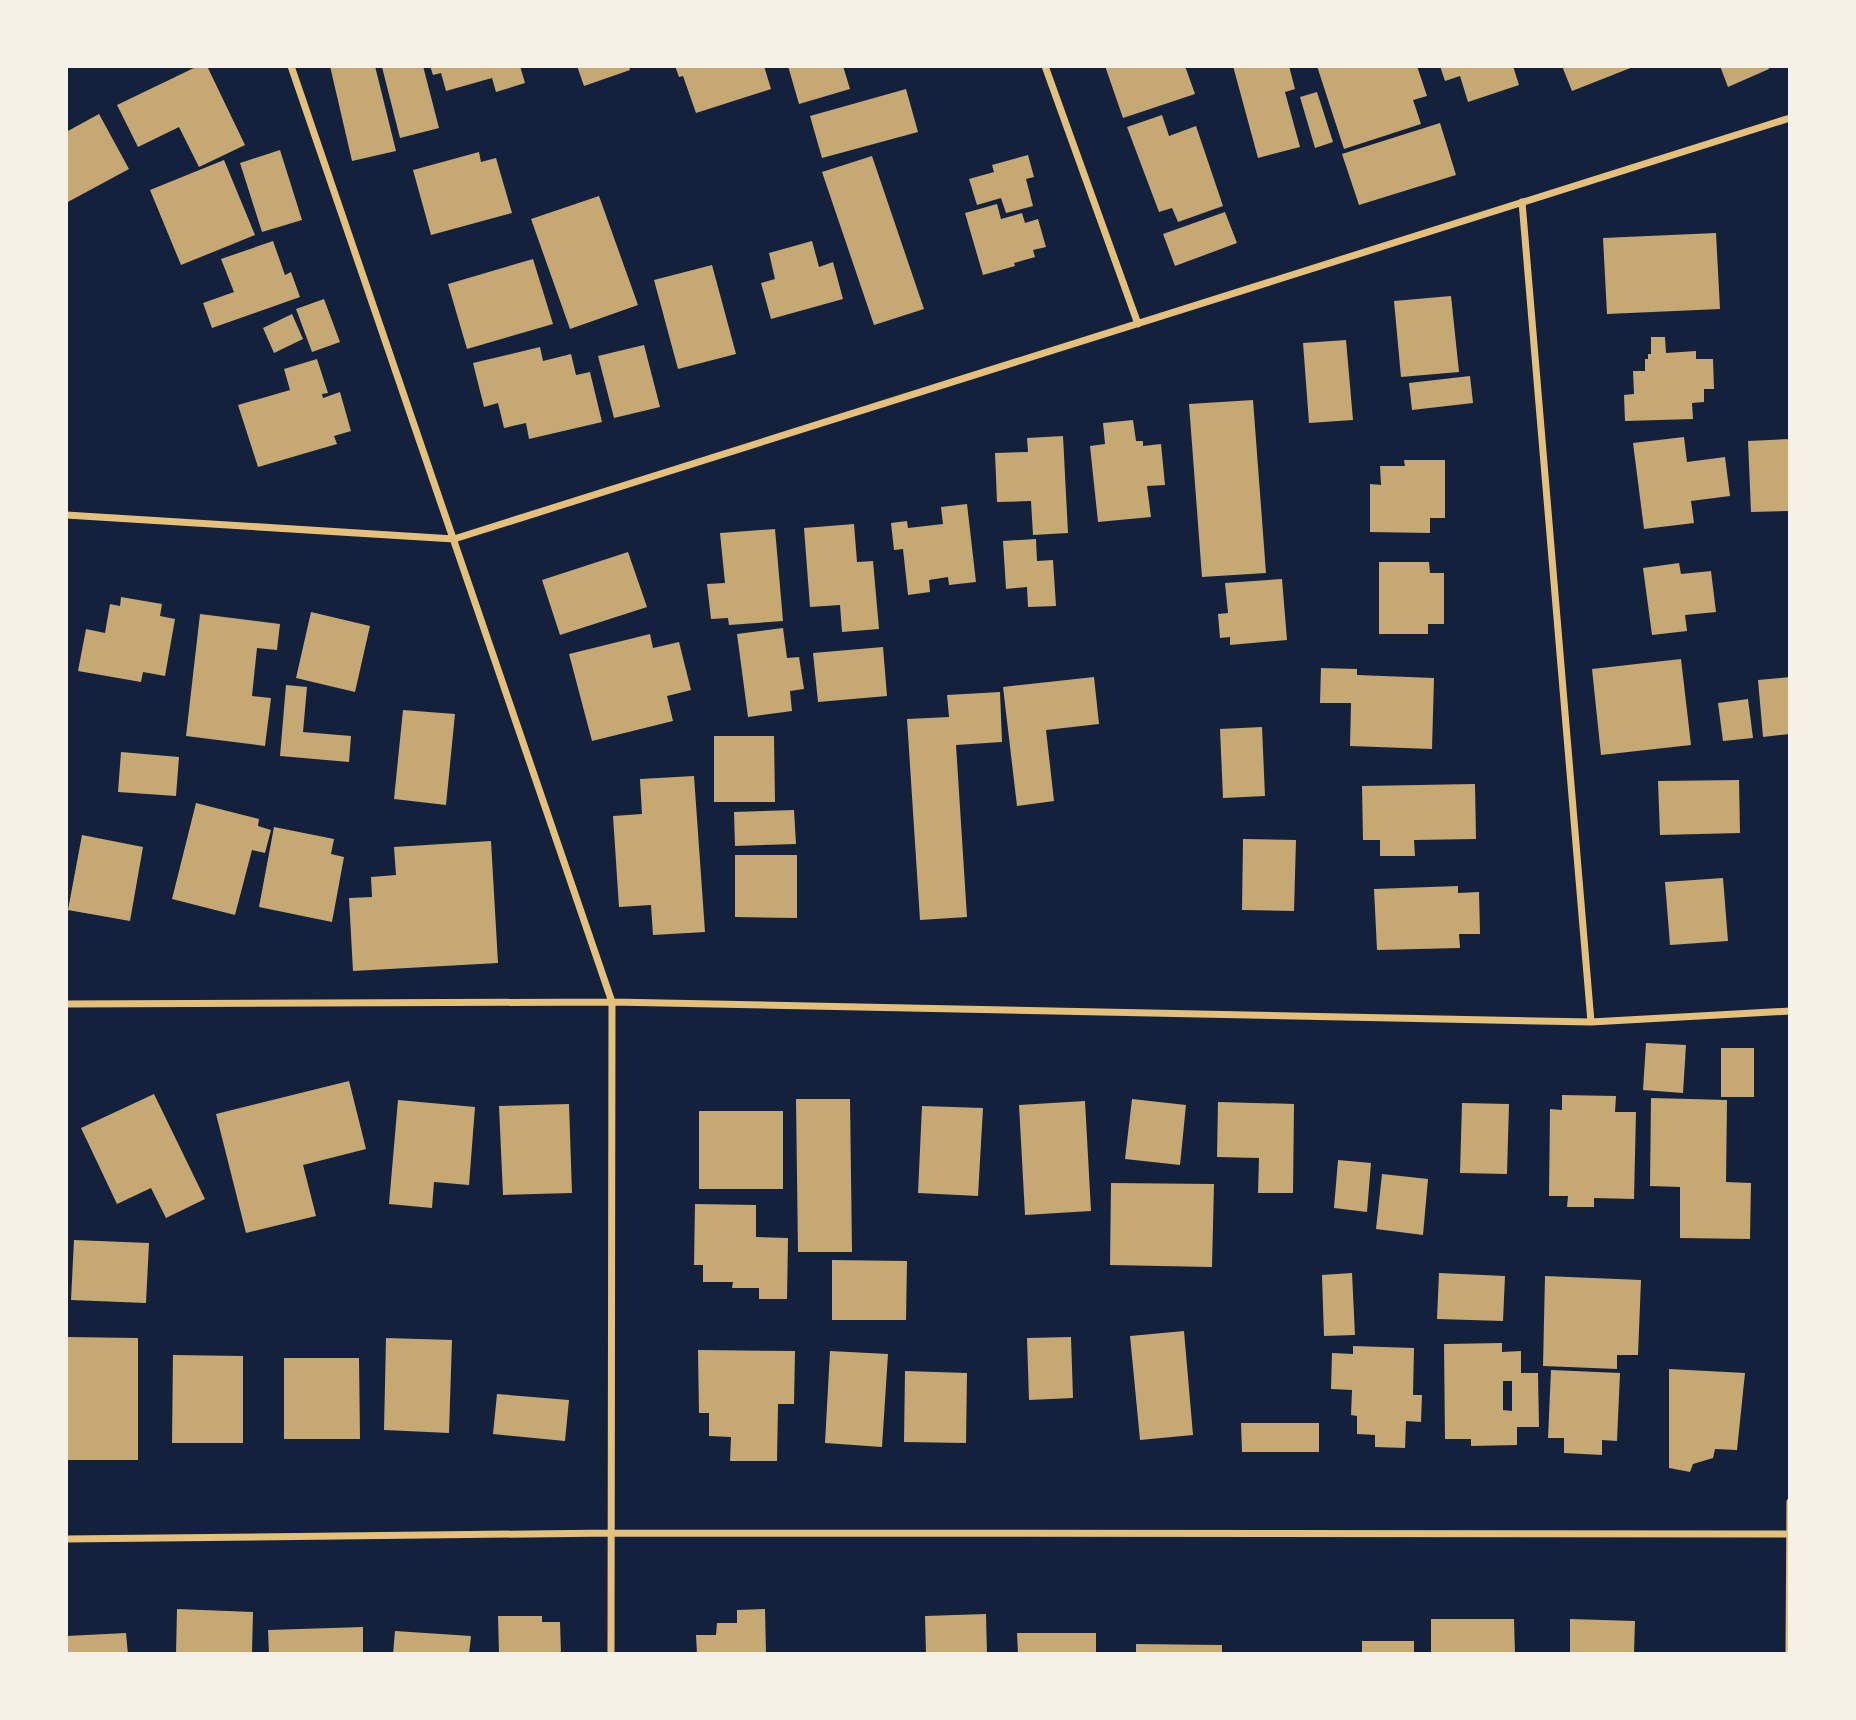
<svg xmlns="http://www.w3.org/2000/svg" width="1856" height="1720" font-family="Raleway,sans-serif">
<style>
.building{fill:#c6a872;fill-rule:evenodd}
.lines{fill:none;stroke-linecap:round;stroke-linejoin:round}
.minor{stroke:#e5c07b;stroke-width:7}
</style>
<rect width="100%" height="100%" fill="#14213d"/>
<path class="building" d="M198,66H207L245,145L199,167L179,127L138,147L117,105Z
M330,66H375L396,151L352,161Z
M423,66L439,128L400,138L382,67Z
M430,66H520L525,83L496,92L492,78L446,91L441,73L433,75Z
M577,66H629L630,70L584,86Z
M675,66H764L771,89L696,113L683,76L679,77Z
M788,66H843L850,89L799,104Z
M1105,66H1185L1195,94L1123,118Z
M1233,66H1289L1295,89L1285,92L1300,147L1258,158Z
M1317,66H1417L1427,96L1413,100L1421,124L1344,149Z
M1440,66H1513L1519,85L1468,102L1460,76L1445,81Z
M1562,66H1633V67L1572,91Z
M1720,66H1768L1769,69L1728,87Z
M906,89L918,132L822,158L810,116Z
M1317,92L1333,142L1315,148L1300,97Z
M99,114L129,169L66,203V132Z
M1162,115L1169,136L1196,126L1223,206L1178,222L1172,208L1159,212L1127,127Z
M1440,123L1456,175L1359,205L1342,154Z
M280,150L302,220L262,232L240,163Z
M479,152L481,162L496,158L512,213L431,235L413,170Z
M1028,155L1034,177L1026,179L1033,206L1006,213L1001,198L977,205L969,179L994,172L992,165Z
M872,156L924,309L874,325L822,172Z
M224,160L255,235L181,265L150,190Z
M599,196L638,305L570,329L531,219Z
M997,204L1001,219L1022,213L1025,223L1038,219L1046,247L1033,250L1035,257L1014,263L1015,266L983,275L965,213Z
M1225,212L1237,243L1175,266L1163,234Z
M1716,233L1720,309L1607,314L1603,238Z
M273,241L285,275L291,272L300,297L212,328L203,303L234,292L221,259Z
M812,241L819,267L833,262L843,299L771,319L761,283L775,279L769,253Z
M533,259L553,324L467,349L448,284Z
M712,265L736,354L678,369L654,280Z
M1451,296L1459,372L1401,377L1394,301Z
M324,299L340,342L312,352L296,309Z
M292,314L303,339L274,353L263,328Z
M1651,337H1665L1666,353L1696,351V359H1713L1714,389H1704V402L1692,403L1693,419L1625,421L1624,395L1634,394L1633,371H1645V359H1648V354H1651Z
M1346,340L1353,420L1309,423L1303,343Z
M644,345L660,407L614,418L598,356Z
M540,347L543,361L571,354L576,375L590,372L602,422L529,439L526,423L504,428L498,403L484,407L473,363Z
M317,359L328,393L322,394L323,398L340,392L351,431L334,436L337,444L258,467L238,405L290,390L284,369Z
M1470,376L1473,403L1412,410L1409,383Z
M1253,400L1266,573L1202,577L1189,404Z
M1133,420L1136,441H1143V446L1161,444L1165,485L1147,486L1151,517L1098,522L1090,446L1105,444L1103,423Z
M1063,436L1068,533L1033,535L1031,501L997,502L995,453L1028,452L1027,438Z
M1684,437L1687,462L1725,457L1730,496L1691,501L1694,523L1644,529L1633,443Z
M1790,439V511L1751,512L1748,441Z
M1404,460H1445V518H1430V533L1370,532V484L1381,485L1380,466H1405Z
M967,504L976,582L949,585L948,577L929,580L930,592L908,595L903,549L894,550L891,523L907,521L908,528L943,524L941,507Z
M854,524L857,562L873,561L879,629L842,632L840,605L810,607L804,528Z
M775,529L783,621L729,625L728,618L711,619L707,584L725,583L720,533Z
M1036,539L1037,561L1053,560L1056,606L1028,607L1027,587L1006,589L1003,541Z
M628,552L647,607L560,635L542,580Z
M1379,562H1429L1430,573H1444V624H1428V634H1379Z
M1679,563L1681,574L1711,571L1716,612L1685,615L1687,631L1652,635L1643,568Z
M1282,579L1287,640L1230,645V637L1220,638L1218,614L1228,613L1225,583Z
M121,597L162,604L160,616L175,619L165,676L143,672L141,682L78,671L86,629L105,633L110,604L120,606Z
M311,612L370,626L355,692L296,678Z
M200,614L280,624L277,650L257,648L252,696L271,698L265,746L186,736Z
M783,628L787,658L799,657L804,689L790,691L792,711L748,717L737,634Z
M650,634L653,648L679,642L691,690L667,696L673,721L592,741L569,654Z
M883,647L887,696L818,702L813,653Z
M1681,659L1691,745L1601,755L1592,669Z
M1321,668L1357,669V675L1434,678L1432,749L1350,746L1351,703H1320Z
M1094,677L1099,724L1046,730L1054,801L1017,806L1003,687Z
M1790,677V734L1763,737L1758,680Z
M286,685L307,687L303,732L351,736L349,762L280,756Z
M1000,692L1002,742L956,745L967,917L920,920L907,719L949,717L947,695Z
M1748,699L1753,738L1723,741L1718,703Z
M403,710L455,714L446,805L394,799Z
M1262,727L1265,796L1223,798L1220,729Z
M714,736H774L775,802H714Z
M121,752L179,757L176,796L118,792Z
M694,776L705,932L653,935L651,905L619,907L613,816L642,814L640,779Z
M1739,780L1740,833L1660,835L1658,781Z
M1475,784L1476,839L1414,840L1415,856H1380V840H1363L1362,786Z
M196,803L259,819L258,826L271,830L265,853L252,850L235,915L172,899Z
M794,810L796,844L735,846L734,812Z
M274,827L334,839L331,854L344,857L332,922L259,907Z
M82,835L143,847L130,921L68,910Z
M1243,839L1296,840L1294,911L1242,910Z
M491,841L498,963L353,971L349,898L372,897L371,877L396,875L394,847Z
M735,855H797V918L735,917Z
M1723,878L1728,941L1670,945L1665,882Z
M1458,886V893L1479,892L1480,934H1459L1460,948L1377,950L1374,889Z
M1646,1043L1686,1045L1683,1093L1643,1090Z
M1721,1048H1754V1097H1721Z
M349,1081L366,1149L303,1165L316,1216L246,1233L216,1114Z
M154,1094L205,1199L166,1218L151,1188L117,1204L81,1128Z
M1562,1095L1616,1096L1615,1112H1636L1634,1199L1594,1198V1207H1567L1568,1196H1549L1550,1109L1562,1110Z
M1651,1098L1727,1100L1726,1182L1751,1183L1750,1239L1680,1238V1187L1650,1186Z
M796,1099H850L852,1252H798Z
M1132,1099L1186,1105L1180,1165L1125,1159Z
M398,1100L475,1107L469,1185L434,1182L432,1208L389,1204Z
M1085,1101L1091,1211L1025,1215L1019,1105Z
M1218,1102L1294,1104L1293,1193H1258L1259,1158L1217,1157Z
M1462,1103L1509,1104L1507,1174L1460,1173Z
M569,1104L572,1193L503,1195L499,1106Z
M922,1106L983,1108L978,1196L918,1193Z
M699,1111H783V1189H699Z
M1338,1160L1371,1163L1367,1212L1334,1208Z
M1382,1174L1428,1179L1423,1235L1376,1229Z
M1111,1183L1214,1184L1212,1267L1110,1265Z
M695,1204L756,1205V1237L788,1238L787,1299H759V1288H732L733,1282H703V1265H694Z
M74,1240L149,1243L146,1303L71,1300Z
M832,1260L907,1261L906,1320H832Z
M1352,1273L1355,1335L1324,1336L1322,1275Z
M1439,1273L1505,1276L1503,1321L1437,1319Z
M1545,1276L1641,1280L1638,1355H1617V1369L1543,1366Z
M1184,1331L1193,1435L1140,1440L1130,1336Z
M66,1337L138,1338V1460H66Z
M1071,1337L1073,1398L1029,1400L1027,1338Z
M386,1338L452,1340L449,1433L384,1430Z
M1502,1343V1352L1521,1351V1373H1538L1539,1427H1517V1445L1471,1446V1439H1445L1444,1344ZM1503,1381H1512V1411L1503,1410Z
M1353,1346L1414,1348L1413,1395H1422L1421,1422L1406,1421L1405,1448L1375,1447V1435L1357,1434V1416L1351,1415L1352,1390L1331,1389L1332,1353L1353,1354Z
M698,1350L795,1351L794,1404H778L777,1461H730L731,1437L709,1436V1413H699Z
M830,1351L888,1354L882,1447L825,1443Z
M173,1355L243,1356V1443H172Z
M284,1358H359L360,1439H284Z
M1669,1369L1745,1373L1737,1450L1715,1449L1713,1458L1693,1464L1690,1472L1669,1468Z
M1551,1370L1620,1373L1617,1441L1602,1440V1455L1564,1453V1438H1548Z
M905,1371L967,1373L966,1443L904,1442Z
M497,1394L569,1400L565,1441L493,1434Z
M1241,1423H1319V1452H1242Z
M177,1609L253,1612L252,1654H176Z
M765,1609L766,1654H697L696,1635H716L717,1623H737V1610Z
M986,1614L987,1654H926L925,1616Z
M498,1616H542V1622H560L561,1654H499Z
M1431,1619H1514L1515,1654H1431Z
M1570,1619L1635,1621L1634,1654H1570Z
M363,1627V1654H269L268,1630Z
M395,1631L471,1636L469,1654H393Z
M126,1633L128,1654H68L66,1636Z
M1017,1633H1096V1654H1018Z
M1362,1641H1414V1654H1362Z
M1136,1644L1222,1645V1654H1136Z"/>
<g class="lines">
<path class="minor" d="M291,66L612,1002L611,1654
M1045,66L1138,324
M1522,202L1591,1022
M66,515L454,539L1790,118
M66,1004L612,1002L1591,1022L1790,1011
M66,1539L612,1533L1789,1534
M1789,1654L1790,1502"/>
</g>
<rect width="1856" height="1720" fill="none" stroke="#f6f1e7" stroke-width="136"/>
</svg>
